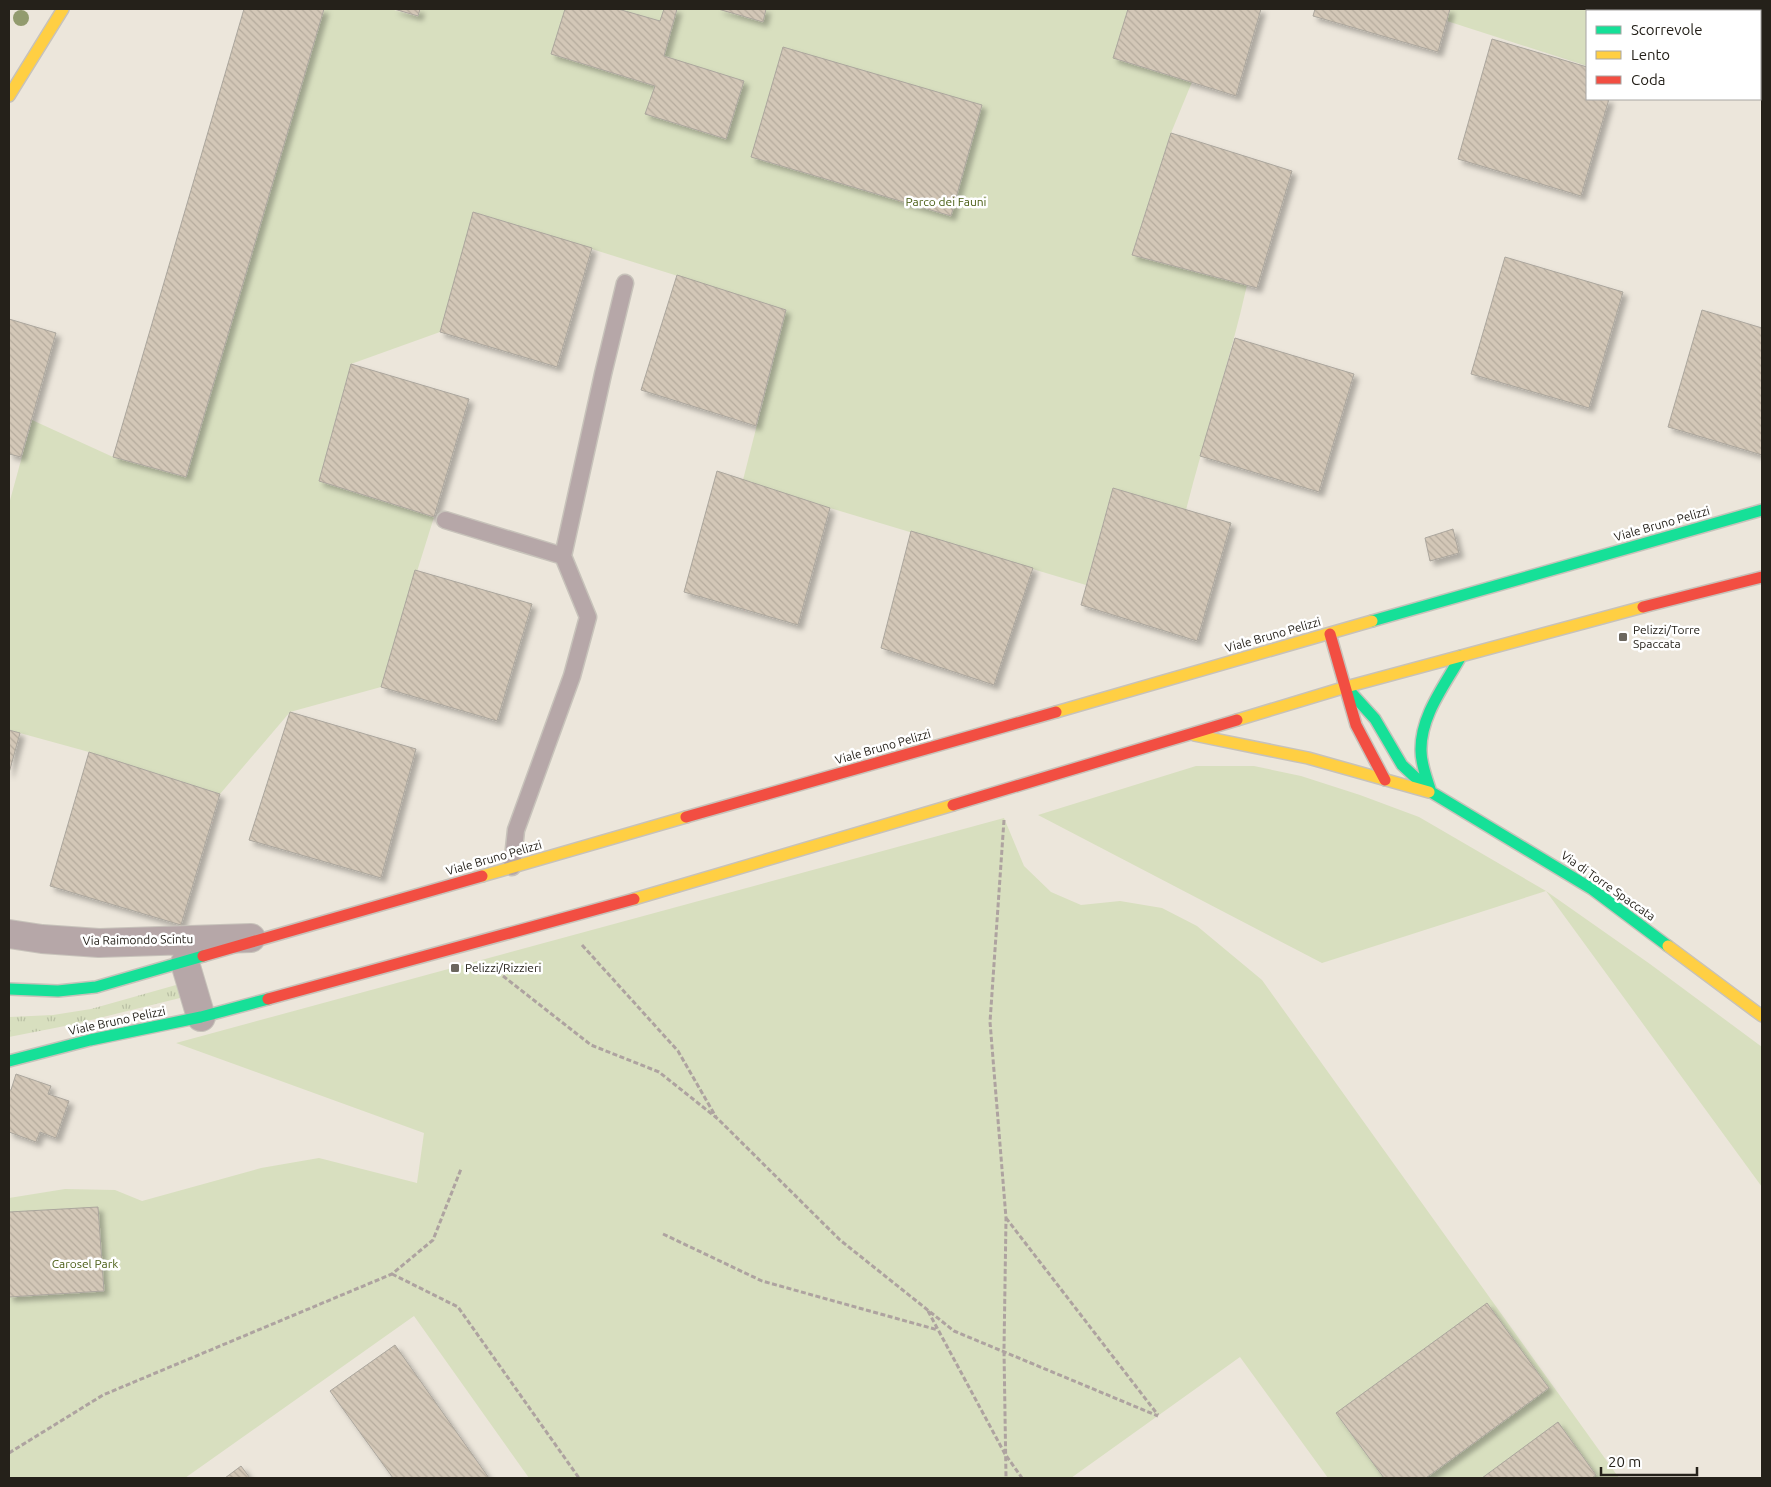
<svg xmlns="http://www.w3.org/2000/svg" width="1771" height="1487" font-family="Ubuntu,sans-serif">
<style>
.grass{fill:url(#grass-tufts)}
.green{fill:#d8dfbf}
.building{fill:url(#building-back-hatch);stroke:#aba69d;filter:url(#shadow)}
.lines{fill:none;stroke-linecap:round;stroke-linejoin:round}
.lane-casing{stroke:#c7c2ba;stroke-width:19}
.street-casing{stroke:#c7c2ba;stroke-width:30}
.fast-casing{stroke:#c7c2ba;stroke-width:14}
.slow-casing{stroke:#c7c2ba;stroke-width:14}
.jam-casing{stroke:#c7c2ba;stroke-width:14}
.path{stroke:#aea3a0;stroke-width:3;stroke-dasharray:5 2.5;stroke-linecap:butt}
.lane{stroke:#b6a7a8;stroke-width:16}
.street{stroke:#b6a7a8;stroke-width:28}
.fast{stroke:#16e098;stroke-width:11}
.slow{stroke:#ffcf43;stroke-width:11}
.jam{stroke:#f24e42;stroke-width:11}
.tree{fill:#929b6e}
.poi-dot{fill:#6b665e;stroke:#fff;stroke-width:2}
.labels{text-anchor:middle;stroke-width:5;stroke-linejoin:round;paint-order:stroke}
.park-label{font-size:12px;fill:#495d14;stroke:#fff}
.street-label{font-size:12px;fill:#25211a;stroke:#fff}
.poi-label{font-size:12px;fill:#25211a;stroke:#fff;text-anchor:start}
</style>
<defs>
<pattern id="grass-tufts" width="24" height="20" patternUnits="userSpaceOnUse" patternTransform="scale(1.25)"><rect width="24" height="20" fill="#d8dfbf"/><path d="M3 7l-1-3M5 7V3M7 7l1-3M15 17l-1-3M17 17v-4M19 17l1-3" fill="none" stroke="#b9bfa4"/></pattern>
<pattern id="building-back-hatch" width="6" height="6" patternUnits="userSpaceOnUse" patternTransform="scale(1.25)"><rect width="6" height="6" fill="#d3c7b7"/><path d="M-1 5l2 2M0 0l6 6M5-1l2 2" fill="none" stroke="#b5ab9d"/></pattern>
<filter id="shadow"><feDropShadow dx="4.5" dy="4.5" stdDeviation="2.5" flood-color="#0004"/></filter>
</defs>
<rect width="100%" height="100%" fill="#ece6db"/>
<path class="grass" d="M176,985L183,989L180,998L75,1024L9,1037V1017L53,1015L91,1009Z"/>
<path class="green" d="M324,9H390L417,16L420,9H1128L1114,58L1192,82L1171,133L1132,255L1247,285C1230,361 1205,435 1186,510L1113,488L1086,585L830,508L743,480L786,310L474,212L440,332L351,364L319,481L434,517L381,687L290,712L220,794L89,752L9,730V504L32,420L113,457L186,477Z
M1450,9H1635L1634,11H1587V66L1447,21Z
M1196,766H1254L1301,776L1360,795L1419,817L1546,891L1650,964L1762,1047V1187L1546,891L1322,963L1038,815Z
M1004,818L1024,866L1051,892L1081,905L1120,901L1162,908L1197,926L1262,980L1619,1478H1328L1240,1357L1071,1478H529L414,1316L185,1478H9V1198L65,1189L115,1190L142,1201L261,1168L319,1158L417,1183L424,1133L176,1043Z"/>
<path class="building" d="M244,9H324L186,477L113,457Z
M394,9H420L418,16Z
M565,9H618L660,21L664,9H677L664,56L744,81L726,139L645,114L655,86L551,54Z
M718,9H766L763,22Z
M1128,9H1261L1236,96L1113,58Z
M1315,9H1450L1438,52L1313,16Z
M1492,39L1587,67V99H1609L1581,196L1458,159Z
M783,47L982,105L951,216L751,157Z
M1171,133L1292,171L1257,288L1132,255Z
M473,212L592,248L557,367L440,332Z
M1505,257L1623,292L1589,408L1471,374Z
M677,275L786,310L756,426L641,390Z
M1702,310L1762,328V455L1668,427Z
M9,319L56,333L21,457L9,454Z
M1235,338L1354,374L1319,492L1200,456Z
M351,364L469,399L434,517L319,481Z
M717,471L830,508L798,625L684,592Z
M1113,488L1231,523L1197,641L1081,605Z
M1453,529L1459,553L1430,561L1425,538Z
M911,531L1033,568L994,685L881,648Z
M415,570L532,604L497,721L381,687Z
M290,712L416,749L381,878L249,840Z
M9,730L20,733L9,773Z
M89,752L220,794L181,925L50,886Z
M16,1074L51,1086L48,1094L69,1101L56,1138L40,1132L36,1142L9,1132V1090H11Z
M98,1207L104,1291L9,1297V1212Z
M1487,1303L1549,1388L1426,1478H1384L1336,1413Z
M395,1345L489,1478H393L330,1391Z
M1558,1422L1596,1475L1592,1478H1482Z
M241,1466L250,1478H225Z"/>
<g class="lines">
<g class="lane-casing">
<path id="lane" d="M445,520L563,556
M512,867L516,830L572,676L588,617L563,556L603,374L625,283"/>
</g>
<g class="street-casing">
<path id="street" d="M9,934L42,939L99,943L251,938
M185,963L201,1017"/>
</g>
<g class="fast-casing">
<path id="fast" d="M1372,621L1762,510
M1346,687L1375,719L1402,765L1431,792L1592,889L1668,946
M1431,792C1427,779 1421,765 1421,751C1420,716 1445,685 1461,656
M9,989L58,991L96,987L203,956
M9,1061L90,1040L201,1017L268,999"/>
</g>
<g class="slow-casing">
<path id="slow" d="M9,96L63,9
M1056,712L1372,621
M1237,720L1346,687L1643,607
M1194,735L1308,758L1429,792
M482,876L686,817
M634,899L953,805
M1668,946L1762,1016"/>
</g>
<g class="jam-casing">
<path id="jam" d="M1643,607L1762,577
M1330,634L1356,725L1385,780
M953,805L1237,720
M686,817L1056,712
M203,956L482,876
M268,999L634,899"/>
</g>
<path class="path" d="M1004,820L990,1022L1006,1218L1004,1350L1006,1478
M582,945L678,1051L716,1117
M503,976L591,1045L659,1072L718,1119L840,1240L954,1331L1158,1416
M1006,1218L1158,1415
M663,1234L762,1281L938,1330
M392,1274L458,1307L579,1478
M928,1311L1005,1454L1022,1478
M9,1453L103,1395L392,1274L433,1240L461,1169"/>
<use href="#lane" class="lane"/>
<use href="#street" class="street"/>
<use href="#fast" class="fast"/>
<use href="#slow" class="slow"/>
<use href="#jam" class="jam"/>
</g>
<circle class="tree" cx="21" cy="18" r="8"/>
<g class="poi-dot">
<rect x="1618" y="632" width="10" height="10" rx="2.5"/>
<rect x="450" y="963" width="10" height="10" rx="2.5"/>
</g>
<g class="labels">
<g class="park-label">
<text x="946" y="206">Parco dei Fauni</text>
<text x="85" y="1268">Carosel Park</text>
</g>
<g class="street-label">
<text transform="translate(1662 524) rotate(-16)" y="4">Viale Bruno Pelizzi</text>
<text transform="translate(1273 635) rotate(-16)" y="4">Viale Bruno Pelizzi</text>
<text transform="translate(883 747) rotate(-16)" y="4">Viale Bruno Pelizzi</text>
<text transform="translate(494 858) rotate(-16)" y="4">Viale Bruno Pelizzi</text>
<text transform="translate(1608 886) rotate(35)" y="4">Via di Torre Spaccata</text>
<text transform="translate(138 940) rotate(-1)" y="4">Via Raimondo Scintu</text>
<text transform="translate(117 1021) rotate(-12)" y="4">Viale Bruno Pelizzi</text>
</g>
<g class="poi-label">
<text x="1633" y="634">Pelizzi/Torre<tspan x="1633" dy="14">Spaccata</tspan></text>
<text x="465" y="972">Pelizzi/Rizzieri</text>
</g>
</g>
<rect width="1771" height="1487" fill="none" stroke="#25211a" stroke-width="20"/>
<rect x="1586" y="10" width="175" height="90" fill="#ffffff" stroke="#a8a6a3"/>
<rect x="1596" y="26" width="25" height="8" fill="#16e098" stroke="#a8a6a3"/>
<text x="1631" y="35" font-size="15" fill="#25211a">Scorrevole</text>
<rect x="1596" y="51" width="25" height="8" fill="#ffcf43" stroke="#a8a6a3"/>
<text x="1631" y="60" font-size="15" fill="#25211a">Lento</text>
<rect x="1596" y="76" width="25" height="8" fill="#f24e42" stroke="#a8a6a3"/>
<text x="1631" y="85" font-size="15" fill="#25211a">Coda</text>
<path d="M1601 1467v8h96v-8" fill="none" stroke="#25211a" stroke-width="2.5"/>
<text x="1608" y="1467" font-size="15" fill="#25211a" stroke="#ffffff" stroke-width="4" paint-order="stroke">20 m</text>
</svg>
